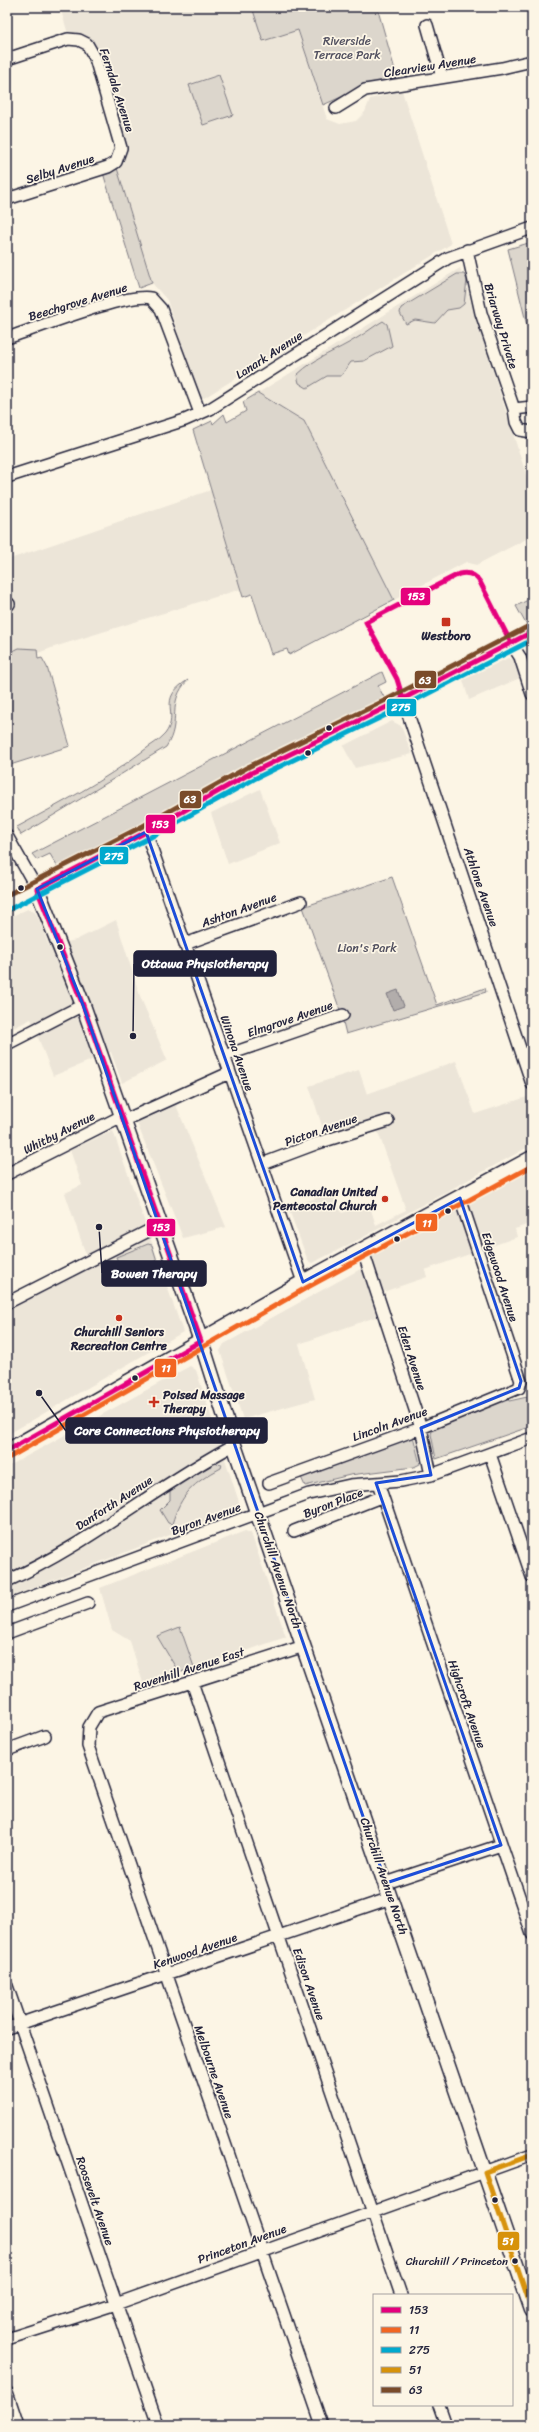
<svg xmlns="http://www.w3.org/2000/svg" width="539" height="2432" font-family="Sriracha,sans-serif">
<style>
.built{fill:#ece5d8}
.green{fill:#dcd6cc;stroke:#7f7c84}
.water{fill:#b2adab;stroke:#78757e}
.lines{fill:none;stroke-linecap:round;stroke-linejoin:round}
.minor-casing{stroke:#22223b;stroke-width:14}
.major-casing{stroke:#22223b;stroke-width:17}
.minor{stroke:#fcf5e5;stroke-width:11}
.major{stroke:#fcf5e5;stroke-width:14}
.bus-1-casing{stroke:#fcf5e5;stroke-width:8}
.bus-2-casing{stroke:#fcf5e5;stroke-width:8}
.bus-3-casing{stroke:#fcf5e5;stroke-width:8}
.bus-4-casing{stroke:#fcf5e5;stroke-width:8}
.bus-5-casing{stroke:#fcf5e5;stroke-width:8}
.bus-1{stroke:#e5007d;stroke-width:5}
.bus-2{stroke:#f26522;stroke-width:5}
.bus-3{stroke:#00a9ce;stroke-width:5}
.bus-4{stroke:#d79209;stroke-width:5}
.bus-5{stroke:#7a4b2a;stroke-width:5}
.marked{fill:none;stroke:#1d4ed8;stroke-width:3;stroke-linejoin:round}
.poi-dot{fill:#c8321e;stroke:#fcf5e5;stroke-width:1.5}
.bus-dot{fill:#22223b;stroke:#fcf5e5;stroke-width:1.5}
.labels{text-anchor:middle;stroke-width:3.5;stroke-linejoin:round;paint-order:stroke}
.bus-label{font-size:11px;fill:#22223b;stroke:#fcf5e5;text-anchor:end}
.park-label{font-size:12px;fill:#504f5f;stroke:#fcf5e5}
.street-label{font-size:12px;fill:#22223b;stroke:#fcf5e5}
.poi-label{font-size:12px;font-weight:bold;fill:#22223b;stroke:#fcf5e5}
.leader{fill:none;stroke:#22223b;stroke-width:1.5}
.callout-dot{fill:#22223b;stroke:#fcf5e5;stroke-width:1.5}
.callout{fill:#22223b;stroke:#22223b;stroke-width:1.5}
.callout-label{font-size:13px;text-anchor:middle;font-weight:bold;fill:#fff}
.line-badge{stroke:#fcf5e5;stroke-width:1.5}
.badge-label{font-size:11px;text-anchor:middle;font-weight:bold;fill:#fff}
</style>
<rect width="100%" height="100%" fill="#fcf5e5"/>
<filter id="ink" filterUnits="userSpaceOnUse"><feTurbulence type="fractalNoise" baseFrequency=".025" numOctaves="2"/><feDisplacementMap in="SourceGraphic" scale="8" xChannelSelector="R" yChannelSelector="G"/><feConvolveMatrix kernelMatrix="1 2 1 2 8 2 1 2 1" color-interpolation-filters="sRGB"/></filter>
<g filter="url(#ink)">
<path class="built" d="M60,7H252L263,40L298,30L327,119L340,124L356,121L365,112L370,99L402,91L451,244L204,398L199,396L167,300L152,283L118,173L117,168L125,154V138L95,46L84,35L68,34Z
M460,268L532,493V536L476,565L466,562L394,600L304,421L258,393Z
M211,490L241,589L54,647L11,663L7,651V560Z
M508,658L514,660L520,678L469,700L463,680Z
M392,721L401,726L412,754L355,768L343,746Z
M260,789L280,843L228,864L211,813Z
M28,909L34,911L38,917L49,946L76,940L116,920L140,996L167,1060L122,1083L111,1052L53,1076L31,1019L7,1031V918Z
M456,1061L475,1114L527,1097L532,1113V1145L360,1239L312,1263L308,1261L288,1207L332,1193L342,1213L369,1204L376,1225L406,1210L377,1129L328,1144L309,1086L359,1070L367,1094Z
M176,1105L226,1227L183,1238L137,1123Z
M113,1131L183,1332L7,1435V1310L90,1267L65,1193L82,1185L70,1150Z
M532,1158V1223L515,1229L517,1237L425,1270L427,1277L377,1294L384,1314L299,1344L315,1399L243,1419L220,1351L224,1344L366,1266L363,1251Z
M190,1366L196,1370L239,1502L237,1507L232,1511L7,1598V1467Z
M245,1531L251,1533L286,1637L144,1686L130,1641L112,1630L100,1588Z"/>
<path class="green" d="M252,7H377L397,77L366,86L323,105L298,30L263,41Z
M219,75L233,115L203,125L189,85Z
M117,168L152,283L139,288L103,173Z
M532,242V346L508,249Z
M457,274H464L467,280L464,304L459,308L447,310L435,323L415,320L406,324L400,313L401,308Z
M383,321L387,324L392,346L364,361L351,362L341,376H327L307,388L299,383L297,375C317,356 335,352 357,338C366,333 374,326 383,321Z
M258,393L304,421L394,600L289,655L287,649L271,654L252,594L243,597L193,430L212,421L213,424L224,414L227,422L246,411L243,402Z
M532,598V622L526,624L516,606Z
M19,648L37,649L38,659L42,658L47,667L70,746L7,766V650L13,651Z
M382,672L386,682L378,686L385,699L57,866L50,854L37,860L32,854Z
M188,680C165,704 183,721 166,747L21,835L17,827C59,804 104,781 143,751C149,746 159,741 165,734C181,713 155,700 188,680Z
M392,877L437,1005L485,988L486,992L346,1034L340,1010L303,907Z
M148,1244L152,1245L157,1261L123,1273L116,1257Z
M506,1394L509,1401L532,1396V1426L436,1459L431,1434L433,1429Z
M413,1436L420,1464L414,1467L350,1475L305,1486L300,1475Z
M216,1463L222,1464L221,1468C193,1483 181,1494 172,1524L168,1523L160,1510L170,1500V1489Z
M180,1627L194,1667L179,1673L157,1636Z"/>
<path class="water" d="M398,990L404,1006L393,1010L387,994Z"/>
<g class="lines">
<g class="minor-casing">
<path id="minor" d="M427,25L442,77
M7,59L68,39L79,40L87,44L95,58L121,148L116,162L108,167L7,199
M336,108L365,90L502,68L532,61
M467,250L481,313L514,409L516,422L520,430L532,432
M7,338C35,329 127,292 151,298L161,309L200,413
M514,409L532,407
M7,477L185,420L210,409L448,258L532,228
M7,605L9,604
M511,643L520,657L532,694
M403,699L532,1084
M146,832L303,1282
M7,836L37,889L7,903
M185,944L301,902
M7,1044L83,1005
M224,1056L343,1015
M123,1121L229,1073
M262,1164L318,1143L388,1121
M7,1174L122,1116
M363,1251L421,1428L431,1475
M7,1303L160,1225
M490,1454L532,1577
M269,1483L421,1428L519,1388L521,1381L460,1198
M378,1483L532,1934
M294,1531L381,1497
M7,1581C88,1545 156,1486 234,1445
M7,1606L309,1494L350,1485L401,1481L431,1475L532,1438
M7,1633L88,1603
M304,1646L98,1712L89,1727L88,1746L322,2425
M192,1682L401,2295
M7,1750L45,1736
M386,1883L501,1845
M7,1986L158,2425
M7,2028L391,1898
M7,2339L116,2304L532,2155
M7,2392L18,2425
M439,2405L446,2425"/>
</g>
<g class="major-casing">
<path id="major" d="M532,632L391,705L251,773L146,832L37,889L83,1005L201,1341L234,1445L532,2310
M7,1451L303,1282L532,1158"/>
</g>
<use href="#minor" class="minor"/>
<use href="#major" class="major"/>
<g class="bus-1-casing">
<path id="bus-1" d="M403,699L397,679L366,622L459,574C468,572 475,574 480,582L511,643
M37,889L146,832L251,773L391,705L532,632
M37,889L83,1005L201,1341
M7,1451L201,1341"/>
</g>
<g class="bus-2-casing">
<path id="bus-2" d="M10,1457L306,1288L532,1166"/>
</g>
<g class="bus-3-casing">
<path id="bus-3" d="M10,909L149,838L254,779L394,711L532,640"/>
</g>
<g class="bus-4-casing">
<path id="bus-4" d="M485,2172L532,2310
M485,2172L532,2155"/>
</g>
<g class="bus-5-casing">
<path id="bus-5" d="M7,895L143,826L248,767L388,699L529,626"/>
</g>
<use href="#bus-1" class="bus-1"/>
<use href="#bus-2" class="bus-2"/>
<use href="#bus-3" class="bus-3"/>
<use href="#bus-4" class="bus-4"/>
<use href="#bus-5" class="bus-5"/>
</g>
</g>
<path class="marked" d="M146,832L303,1282L460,1198L521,1381L519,1388L421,1428L431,1475L376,1483L501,1845L386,1883L83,1005L37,889Z"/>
<g class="poi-dot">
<rect x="441" y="617" width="10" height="10" rx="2"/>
<circle cx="385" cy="1199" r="4"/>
<circle cx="119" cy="1318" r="4"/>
<path d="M152 1396h4v4h4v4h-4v4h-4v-4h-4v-4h4z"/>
</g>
<g class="bus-dot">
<circle cx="329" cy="728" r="3.5"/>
<circle cx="308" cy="753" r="3.5"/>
<circle cx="21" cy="888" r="3.5"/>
<circle cx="60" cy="947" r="3.5"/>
<circle cx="448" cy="1211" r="3.5"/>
<circle cx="397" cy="1239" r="3.5"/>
<circle cx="135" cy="1378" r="3.5"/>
<circle cx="495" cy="2200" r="3.5"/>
<circle cx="515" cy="2261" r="3.5"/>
</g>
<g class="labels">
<g class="bus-label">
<text x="508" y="2265">Churchill / Princeton</text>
</g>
<g class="park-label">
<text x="347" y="45">Riverside<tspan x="347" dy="14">Terrace Park</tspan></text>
<text x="367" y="952">Lion's Park</text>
</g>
<g class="street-label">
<text transform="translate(430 66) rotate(-9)" y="4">Clearview Avenue</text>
<text transform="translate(117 90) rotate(72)" y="4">Ferndale Avenue</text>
<text transform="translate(60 169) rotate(-18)" y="4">Selby Avenue</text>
<text transform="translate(78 302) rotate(-17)" y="4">Beechgrove Avenue</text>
<text transform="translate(501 326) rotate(73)" y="4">Briarway Private</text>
<text transform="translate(269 355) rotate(-33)" y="4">Lanark Avenue</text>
<text transform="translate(481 887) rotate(71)" y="4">Athlone Avenue</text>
<text transform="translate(239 910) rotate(-20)" y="4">Ashton Avenue</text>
<text transform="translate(290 1019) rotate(-19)" y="4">Elmgrove Avenue</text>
<text transform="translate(237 1053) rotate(71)" y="4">Winona Avenue</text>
<text transform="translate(321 1130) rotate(-19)" y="4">Picton Avenue</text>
<text transform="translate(59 1133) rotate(-27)" y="4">Whitby Avenue</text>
<text transform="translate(500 1277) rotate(72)" y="4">Edgewood Avenue</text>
<text transform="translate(412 1358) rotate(72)" y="4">Eden Avenue</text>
<text transform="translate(390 1424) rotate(-20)" y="4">Lincoln Avenue</text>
<text transform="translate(114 1503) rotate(-33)" y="4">Danforth Avenue</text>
<text transform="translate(333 1503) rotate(-21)" y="4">Byron Place</text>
<text transform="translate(206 1519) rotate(-20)" y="4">Byron Avenue</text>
<text transform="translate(278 1570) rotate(71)" y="4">Churchill Avenue North</text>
<text transform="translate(189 1669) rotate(-18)" y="4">Ravenhill Avenue East</text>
<text transform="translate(467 1704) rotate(71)" y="4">Highcroft Avenue</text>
<text transform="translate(384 1876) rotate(71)" y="4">Churchill Avenue North</text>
<text transform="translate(195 1951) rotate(-19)" y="4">Kenwood Avenue</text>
<text transform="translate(309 1984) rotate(71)" y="4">Edison Avenue</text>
<text transform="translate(214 2072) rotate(71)" y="4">Melbourne Avenue</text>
<text transform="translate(95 2201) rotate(71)" y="4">Roosevelt Avenue</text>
<text transform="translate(242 2244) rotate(-20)" y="4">Princeton Avenue</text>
</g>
<g class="poi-label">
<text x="446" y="640">Westboro</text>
<text x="377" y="1196" text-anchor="end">Canadian United<tspan x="377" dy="14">Pentecostal Church</tspan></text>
<text x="119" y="1336">Churchill Seniors<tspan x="119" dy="14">Recreation Centre</tspan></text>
<text x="163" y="1399" text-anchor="start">Poised Massage<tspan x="163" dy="14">Therapy</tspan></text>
</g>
</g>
<path class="leader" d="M133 1036L134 964M99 1227L102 1273M39 1393L66 1431"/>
<g class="callout-dot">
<circle cx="133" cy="1036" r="4"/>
<circle cx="99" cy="1227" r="4"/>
<circle cx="39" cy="1393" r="4"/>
</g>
<g class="callout">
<rect x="134" y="951" width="142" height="25" rx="4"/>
<rect x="102" y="1261" width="104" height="25" rx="4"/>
<rect x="66" y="1418" width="201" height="25" rx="4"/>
</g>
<g class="callout-label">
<text x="205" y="968">Ottawa Physiotherapy</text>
<text x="154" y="1278">Bowen Therapy</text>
<text x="167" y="1435">Core Connections Physiotherapy</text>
</g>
<g class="line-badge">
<rect x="400" y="587" width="31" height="19" rx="4" fill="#e5007d"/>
<rect x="414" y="670" width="23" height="19" rx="4" fill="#7a4b2a"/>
<rect x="386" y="698" width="31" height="19" rx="4" fill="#00a9ce"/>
<rect x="179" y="790" width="23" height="19" rx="4" fill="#7a4b2a"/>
<rect x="145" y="814" width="31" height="20" rx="4" fill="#e5007d"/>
<rect x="99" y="846" width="30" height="19" rx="4" fill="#00a9ce"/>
<rect x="415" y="1213" width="23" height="19" rx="4" fill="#f26522"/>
<rect x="146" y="1218" width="30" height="19" rx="4" fill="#e5007d"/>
<rect x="154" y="1358" width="23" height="20" rx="4" fill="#f26522"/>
<rect x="497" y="2231" width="23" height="20" rx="4" fill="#d79209"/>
</g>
<g class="badge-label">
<text x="416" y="600">153</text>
<text x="425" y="684">63</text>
<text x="401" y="711">275</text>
<text x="190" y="803">63</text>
<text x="160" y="828">153</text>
<text x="114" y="860">275</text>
<text x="427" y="1227">11</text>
<text x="161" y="1231">153</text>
<text x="166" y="1372">11</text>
<text x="508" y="2245">51</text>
</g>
<rect width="539" height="2432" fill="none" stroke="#fcf5e5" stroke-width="24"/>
<rect x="12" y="12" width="515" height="2408" fill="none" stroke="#22223b" stroke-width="1.5" filter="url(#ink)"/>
<rect x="373" y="2294" width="140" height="112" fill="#fcf5e5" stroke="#a5a1a1"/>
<rect x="381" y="2307" width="20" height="6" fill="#e5007d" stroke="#a5a1a1"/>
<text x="409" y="2314" font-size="12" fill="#22223b">153</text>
<rect x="381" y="2327" width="20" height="6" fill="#f26522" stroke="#a5a1a1"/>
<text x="409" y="2334" font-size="12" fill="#22223b">11</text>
<rect x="381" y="2347" width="20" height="6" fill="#00a9ce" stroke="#a5a1a1"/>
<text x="409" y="2354" font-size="12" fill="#22223b">275</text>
<rect x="381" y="2367" width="20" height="6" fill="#d79209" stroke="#a5a1a1"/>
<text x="409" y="2374" font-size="12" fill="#22223b">51</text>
<rect x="381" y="2387" width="20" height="6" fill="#7a4b2a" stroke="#a5a1a1"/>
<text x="409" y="2394" font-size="12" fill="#22223b">63</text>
</svg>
